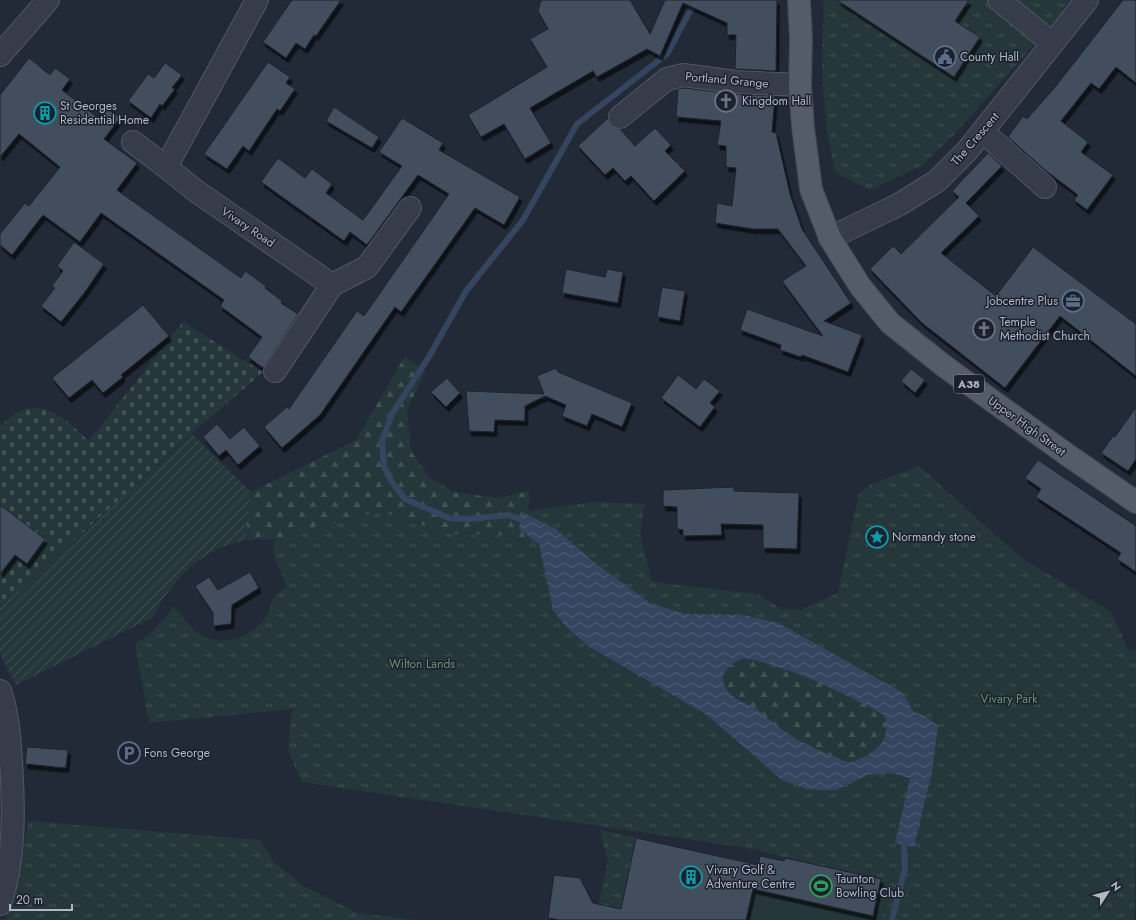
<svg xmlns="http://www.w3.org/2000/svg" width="1136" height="920" font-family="Jost,sans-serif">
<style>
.grass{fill:url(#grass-tufts)}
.forest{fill:url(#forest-firs)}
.cemetery{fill:url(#cemetery-stones)}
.garden{fill:url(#garden-furrows)}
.pitch{fill:#25373a}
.water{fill:url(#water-waves);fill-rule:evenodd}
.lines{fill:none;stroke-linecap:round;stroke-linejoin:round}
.stream{stroke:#36455f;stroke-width:6}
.building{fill:#434d5d;stroke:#1d232f;filter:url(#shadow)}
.minor-casing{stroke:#515763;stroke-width:24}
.major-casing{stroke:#3f4552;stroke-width:24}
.minor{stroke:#363c49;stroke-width:22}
.major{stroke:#545b69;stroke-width:22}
.labels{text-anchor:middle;stroke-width:3;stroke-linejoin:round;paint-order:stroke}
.shield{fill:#1b212d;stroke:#848a97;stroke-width:1}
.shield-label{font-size:11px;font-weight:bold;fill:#b1b7c5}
.poi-label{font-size:12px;fill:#b1b7c5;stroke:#1b212d;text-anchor:start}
.street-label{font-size:12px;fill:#b1b7c5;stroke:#1b212d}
.park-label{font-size:12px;fill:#699576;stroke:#1b212d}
</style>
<defs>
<pattern id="grass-tufts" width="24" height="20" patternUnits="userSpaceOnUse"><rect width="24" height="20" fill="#25373a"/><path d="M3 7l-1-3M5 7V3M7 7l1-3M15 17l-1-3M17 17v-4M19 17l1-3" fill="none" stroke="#425255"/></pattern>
<pattern id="forest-firs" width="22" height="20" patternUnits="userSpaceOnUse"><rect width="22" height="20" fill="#25373a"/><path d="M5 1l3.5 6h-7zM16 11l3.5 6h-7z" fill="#425255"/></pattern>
<pattern id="cemetery-stones" width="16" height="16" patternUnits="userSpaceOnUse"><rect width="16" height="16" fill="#25373a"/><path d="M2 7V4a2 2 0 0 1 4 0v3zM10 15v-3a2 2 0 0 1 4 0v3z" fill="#425255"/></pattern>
<pattern id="garden-furrows" width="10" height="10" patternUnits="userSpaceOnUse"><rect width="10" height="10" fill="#25373a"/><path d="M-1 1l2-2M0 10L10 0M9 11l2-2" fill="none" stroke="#425255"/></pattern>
<pattern id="water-waves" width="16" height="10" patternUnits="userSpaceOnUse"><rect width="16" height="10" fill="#36455f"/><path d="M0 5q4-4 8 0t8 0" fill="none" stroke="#515e74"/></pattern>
<filter id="shadow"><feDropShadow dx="2.5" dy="4.5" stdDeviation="0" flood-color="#0009"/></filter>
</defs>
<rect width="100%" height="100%" fill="#222a38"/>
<path class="grass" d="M824,0H1073L956,133L921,166L870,190L835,172L827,133L822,69Z
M919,466L1021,558L1110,611L1129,651L1136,649L1135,920H881L889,883L748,848L302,782L288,751L292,709L149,723L135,644L152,632L174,606C182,617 196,636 210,639C236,646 272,626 272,598L287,587L273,553L274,539L379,511L451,534L505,535L538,543L522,512L592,502L645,504L640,535L652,582L757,594L782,609L800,610L838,593L859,493L872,484Z
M29,821L260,840L273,861L302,885L357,913L416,920H5Z
M600,830L758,865L595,920L608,862Z"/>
<path class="forest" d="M405,356L426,371L407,410L411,451L429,477L453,492L498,498L529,491V510L522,512L539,544L505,535L451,534L379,511L274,539L245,540L251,492L356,440Z
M744,658C793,669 840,691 884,715C893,744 873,754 850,763C828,754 804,745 784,731C774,724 765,715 755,708C748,704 739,701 733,696C714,679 724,666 744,658Z"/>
<path class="cemetery" d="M183,322L263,372L172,451L0,608V426C6,421 15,412 23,410C51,401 69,424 89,441Z"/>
<path class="garden" d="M192,434L251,492L245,540C236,543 226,545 218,549C188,563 167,590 152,618L16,685L0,654V608Z"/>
<path class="pitch" d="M760,856L784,861L785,858L881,879L889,883L881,920H746Z"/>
<path class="water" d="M522,512L556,529L594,562L650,603L686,614L743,615L779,623L903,693L913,711L928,718L938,726L932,772L914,847L895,843L910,778L890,773L868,775L836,790H821L807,789L782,780L707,715L588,646L566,627L553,610L539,544L519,529ZM744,658C793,668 840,691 884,715C893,743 873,754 850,763C828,754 804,745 784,731C774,724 765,715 755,708C748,704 739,701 733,696C714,679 724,666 744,658Z"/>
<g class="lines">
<path class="stream" d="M520,519L508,515L469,519L449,518L405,499L391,481L384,466L382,441L392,414L430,355L466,291L523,220L577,124L667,54L696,0
M892,920L905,868L904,845"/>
</g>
<path class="building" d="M292,0H341L316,36L314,35L305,49L296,43L286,58L263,42Z
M541,0H630L650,34L665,0H777L776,71L735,69L736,35H727V23L683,3L660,56L647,49L597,77L593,71L530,108L551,143L525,159L504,124L481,137L468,115L547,67L530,39L548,29L538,11Z
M837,0H969L955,21L980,37L954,77Z
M1123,0H1136V83L1116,67L1099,89L1091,83L1061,121L1088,142L1081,152L1113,175L1087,210L1074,200L1078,195L1045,170L1008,137L1023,116L1027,119L1056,86Z
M29,58L50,75L55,68L70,79L62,90L98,118L107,108L120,118L104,139L137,163L117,190L241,278L245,271L266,286L265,288L282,301L281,303L298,314L263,368L248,357L262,337L220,306L224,300L101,213L80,242L43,215L12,255L0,245V234L25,203L29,206L60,167L19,134L0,157V95Z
M268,62L290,77L286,83L295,89L280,111L277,109L249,151L243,146L227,169L204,154Z
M165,63L182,75L172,88L175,89L162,106L160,104L151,118L128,101L148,74L154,78Z
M684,88L734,94L775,96L772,132L776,133L790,194L802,229L851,303L824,321L862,335L848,372L802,355L801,357L780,350L781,345L740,330L747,309L823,336L782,281L806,266L778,229H753L715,223L717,203L732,206L736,168L726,167V146L717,145L721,121L676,117L678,89Z
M334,107L379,137L372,148L326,121Z
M402,118L443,143L439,150L520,197L504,225L475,208L401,312L395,307L320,415L282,448L264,427L287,407L289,409L357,311L364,316L449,194L418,175L367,245L350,232L344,241L261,182L278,158L305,178L312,169L332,184L326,193L363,220L402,166L379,152Z
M608,118L611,125L620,129L635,146L655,128L671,145L665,151L685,171L654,201L631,176L625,181L613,168L605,175L578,146Z
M988,153L1002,166L966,203L979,216L941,253L996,296L1033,247L1136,324V376L1060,316L1005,388L922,323L870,269L893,246L901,254L959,197L952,191Z
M74,242L104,264L85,292L61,322L41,306L55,288L52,286L63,271L57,266Z
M566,269L605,277L607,269L623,272L618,303L562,293Z
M662,287L685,291L680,321L657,317Z
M143,305L169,336L121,375L123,377L103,393L92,380L69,398L52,378Z
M556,368L558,372L632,403L622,427L592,414L587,426L562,416L566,405L545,396L525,406V421L495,420L494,432L469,431L466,391L544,394L537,376Z
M911,369L925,380L915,393L901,381Z
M678,375L696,389L704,379L720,391L710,403L715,407L700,427L661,398Z
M447,378L460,393L446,407L431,392Z
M1136,407V459L1128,471L1101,453L1113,436L1115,437Z
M217,424L230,439L244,427L260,446L238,465L226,450L219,456L203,437Z
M1038,460L1136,526V572L1117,559L1121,553L1036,497L1041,489L1025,478Z
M734,487V491L799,493L797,549L763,548V525L721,524L722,535L683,536V530L677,529V507L663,506V490Z
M0,505L45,539L27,564L15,555L0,574Z
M250,572L259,588L232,605L231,624L213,626V613L195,586L209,577L218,590Z
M27,747L68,750L66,768L25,764Z
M636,838L758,865L760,856L784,861L785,858L881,879L873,916L753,889L746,920H560L548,918L554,875L580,878L593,903L621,909Z"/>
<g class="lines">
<g class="minor-casing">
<path id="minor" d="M257,0L166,167L196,191L332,285L275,371
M999,0L1052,43
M0,55L48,0
M620,117L667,79L683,75L736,82L800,85
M983,132L1045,187
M133,142L166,167
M830,238L900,204L937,181L967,151L1087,0
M332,285L367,267L410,208
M0,691C8,714 9,736 11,761C14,808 15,858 0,904"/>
</g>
<g class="major-casing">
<path id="major" d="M799,0L801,40L800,85L803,127L811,189L830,238L860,286L890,323L944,366L1069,456L1136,502"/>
</g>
<use href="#minor" class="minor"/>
<use href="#major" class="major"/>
</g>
<defs>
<g id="civic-ring" transform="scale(1.15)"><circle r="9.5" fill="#1b212d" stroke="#5c6f8a" stroke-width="1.5"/><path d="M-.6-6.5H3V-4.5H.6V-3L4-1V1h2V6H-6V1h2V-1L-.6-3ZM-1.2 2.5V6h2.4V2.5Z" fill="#5c6f8a"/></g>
<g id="church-ring" transform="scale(1.15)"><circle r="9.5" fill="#1b212d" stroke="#6b7280" stroke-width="1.5"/><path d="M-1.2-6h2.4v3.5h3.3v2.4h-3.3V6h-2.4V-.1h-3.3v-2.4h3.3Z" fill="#6b7280"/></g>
<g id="building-ring" transform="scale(1.15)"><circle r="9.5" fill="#1b212d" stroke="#0f9aa8" stroke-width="1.5"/><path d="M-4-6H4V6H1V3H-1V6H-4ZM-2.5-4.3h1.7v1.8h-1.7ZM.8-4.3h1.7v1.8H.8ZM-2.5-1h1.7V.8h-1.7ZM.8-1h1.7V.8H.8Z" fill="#0f9aa8"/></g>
<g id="office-ring" transform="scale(1.15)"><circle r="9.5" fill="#1b212d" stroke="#5c6f8a" stroke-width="1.5"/><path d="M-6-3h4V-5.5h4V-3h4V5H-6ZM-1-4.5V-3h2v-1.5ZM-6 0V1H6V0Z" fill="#5c6f8a"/></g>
<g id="sight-ring" transform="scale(1.15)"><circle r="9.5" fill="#1b212d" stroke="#0f9aa8" stroke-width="1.5"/><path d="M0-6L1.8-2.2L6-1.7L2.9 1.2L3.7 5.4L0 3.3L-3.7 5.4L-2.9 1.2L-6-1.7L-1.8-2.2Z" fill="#0f9aa8"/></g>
<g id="parking-ring" transform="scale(1.15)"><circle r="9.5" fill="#1b212d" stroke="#5c6f8a" stroke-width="1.5"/><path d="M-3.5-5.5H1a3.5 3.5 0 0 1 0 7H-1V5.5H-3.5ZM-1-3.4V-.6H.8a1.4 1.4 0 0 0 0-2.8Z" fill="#5c6f8a"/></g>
<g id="stadium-ring" transform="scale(1.15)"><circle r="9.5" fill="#1b212d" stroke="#2e9e5b" stroke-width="1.5"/><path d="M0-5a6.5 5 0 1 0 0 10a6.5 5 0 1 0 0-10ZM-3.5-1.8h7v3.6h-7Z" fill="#2e9e5b"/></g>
</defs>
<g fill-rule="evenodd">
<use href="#civic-ring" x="945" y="57"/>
<use href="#church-ring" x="726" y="101"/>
<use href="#building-ring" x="45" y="113"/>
<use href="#office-ring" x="1073" y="301"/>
<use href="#church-ring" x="984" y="329"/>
<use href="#sight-ring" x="877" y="537"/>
<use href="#parking-ring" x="129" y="753"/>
<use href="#building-ring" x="691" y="877"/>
<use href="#stadium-ring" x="821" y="886"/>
</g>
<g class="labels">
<rect class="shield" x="954" y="375" width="30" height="18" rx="3"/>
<g class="shield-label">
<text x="969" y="388">A38</text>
</g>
<g class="poi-label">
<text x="960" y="61">County Hall</text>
<text x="742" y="105">Kingdom Hall</text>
<text x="60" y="110">St Georges<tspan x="60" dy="14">Residential Home</tspan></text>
<text x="1058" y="305" text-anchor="end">Jobcentre Plus</text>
<text x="1000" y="326">Temple<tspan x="1000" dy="14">Methodist Church</tspan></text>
<text x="892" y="541">Normandy stone</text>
<text x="144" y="757">Fons George</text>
<text x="706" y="874">Vivary Golf &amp;<tspan x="706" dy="14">Adventure Centre</tspan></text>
<text x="836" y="883">Taunton<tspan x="836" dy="14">Bowling Club</tspan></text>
</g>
<g class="street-label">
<text transform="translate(727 80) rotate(5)" y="4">Portland Grange</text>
<text transform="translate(975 139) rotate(-49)" y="4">The Crescent</text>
<text transform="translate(248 227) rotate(34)" y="4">Vivary Road</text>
<text transform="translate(1027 426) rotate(36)" y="4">Upper High Street</text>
</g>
<g class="park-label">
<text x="422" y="668">Wilton Lands</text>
<text x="1009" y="703">Vivary Park</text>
</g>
</g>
<g transform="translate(1108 892) rotate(54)" stroke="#1b212d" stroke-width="3" paint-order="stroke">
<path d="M0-3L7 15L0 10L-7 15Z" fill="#b1b7c5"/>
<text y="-6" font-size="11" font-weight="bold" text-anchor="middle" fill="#b1b7c5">N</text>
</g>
<path d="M10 904v6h62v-6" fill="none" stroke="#b1b7c5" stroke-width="2"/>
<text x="16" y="904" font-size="12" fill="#b1b7c5" stroke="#1b212d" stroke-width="3" paint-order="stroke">20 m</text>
</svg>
